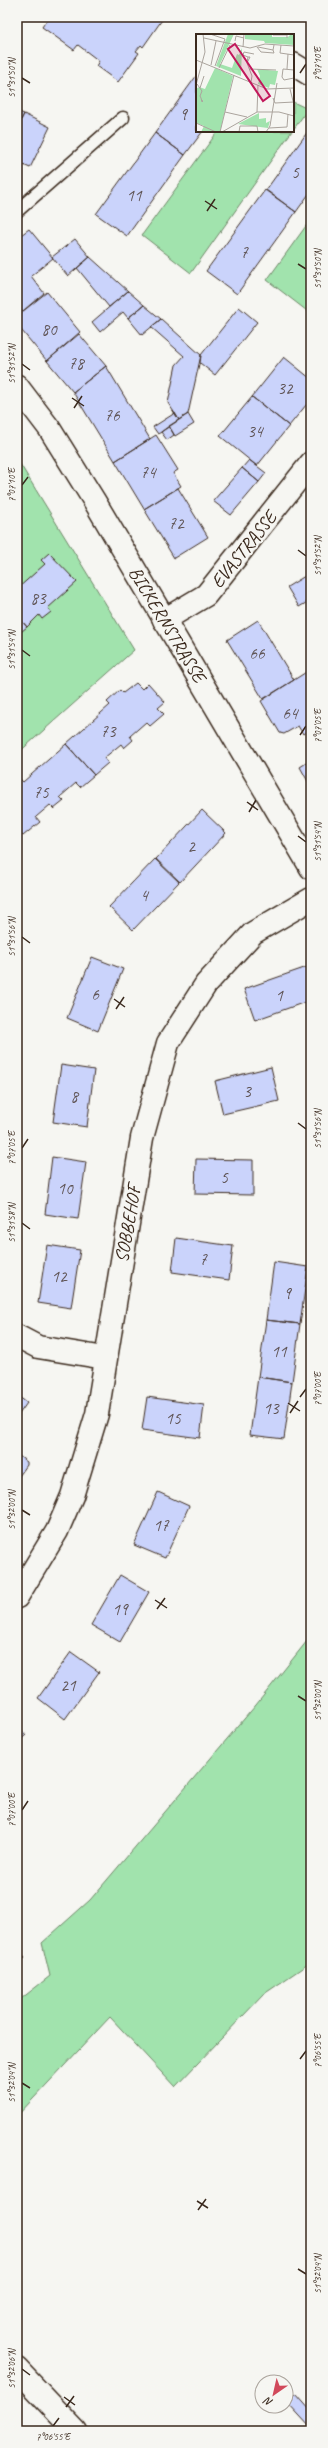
<svg xmlns="http://www.w3.org/2000/svg" width="328" height="2448" font-family="Caveat,sans-serif">
<style>
.green{fill:#a1e3ad;stroke:#6e8666}
.building{fill:#cad3fb;stroke:#3b2a1e}
.lines{fill:none;stroke-linecap:round;stroke-linejoin:round}
.service-casing{stroke:#3b2a1e;stroke-width:15}
.minor-casing{stroke:#3b2a1e;stroke-width:25}
.tertiary-casing{stroke:#3b2a1e;stroke-width:25}
.service{stroke:#f6f6f2;stroke-width:12}
.minor{stroke:#f6f6f2;stroke-width:22}
.tertiary{stroke:#f6f6f2;stroke-width:22}
.ticks{fill:none;stroke:#3b2a1e;stroke-width:1.5}
.labels{text-anchor:middle;stroke-width:4;stroke-linejoin:round;paint-order:stroke}
.number-label{font-size:17px;fill:#5f5455}
.street-label{font-size:19px;fill:#3b2a1e;stroke:#f6f6f2}
.inset-road{fill:none;stroke:#aba49d;stroke-width:1}
.view{fill:#c2185b;fill-opacity:0.15;stroke:#c2185b;stroke-width:2}
.inset-edge{fill:none;stroke:#3b2a1e;stroke-width:2}
.neatline{fill:none;stroke:#3b2a1e;stroke-width:1.5}
.ticks-label{font-size:10px;text-anchor:middle;fill:#3b2a1e}
</style>
<rect width="100%" height="100%" fill="#f6f6f2"/>
<filter id="ink" filterUnits="userSpaceOnUse"><feTurbulence type="fractalNoise" baseFrequency=".025" numOctaves="2"/><feDisplacementMap in="SourceGraphic" scale="8" xChannelSelector="R" yChannelSelector="G"/><feConvolveMatrix kernelMatrix="1 2 1 2 8 2 1 2 1" color-interpolation-filters="sRGB"/></filter>
<g filter="url(#ink)">
<path class="green" d="M293,102L308,109L293,130Z
M218,131H292L191,273L142,235Z
M311,219V314L267,280Z
M17,459L134,650L17,754Z
M311,1636V1962L264,1994L175,2087L110,2017L17,2116V2002L50,1976L42,1943L90,1900L256,1705Z"/>
<path class="building" d="M49,17H164L143,47L141,45L136,51L139,53L118,82L96,66L99,61L78,45L74,50L42,27Z
M197,75V131H203L185,155L155,133Z
M17,111L24,114L17,128Z
M24,114L50,127L30,168L17,162V128Z
M311,127V191L296,212L266,190Z
M155,133L185,155L127,236L96,214Z
M265,190L296,212L237,294L206,271Z
M29,229L53,258L31,276L44,293L17,316V238Z
M75,239L90,257L68,276L52,257Z
M90,257L128,291L109,307L77,268Z
M128,291L144,305L128,318L123,312L100,332L92,322Z
M47,292L80,332L47,361L17,325V316Z
M144,305L161,319L142,335L128,318Z
M239,307L257,322L215,375L200,363L201,355Z
M161,319L201,355L188,414L179,420L168,403L176,365L184,356L151,327Z
M79,334L106,366L73,392L47,361Z
M284,357L311,379V399L289,426L252,397Z
M106,366L150,439L115,461L73,392Z
M252,397L289,426L257,466L220,436Z
M175,413L179,420L158,434L153,427Z
M188,414L194,424L175,436L169,426Z
M169,426L174,435L167,440L161,432Z
M156,435L178,470L173,473L181,486L144,509L115,461Z
M249,460L266,473L259,482L242,468Z
M242,468L259,482L231,515L213,501Z
M178,488L208,537L174,558L144,509Z
M49,553L77,582L48,608L51,612L42,619L39,615L27,627L17,615V589L45,564L41,560Z
M305,576L311,585V600L299,607L287,587Z
M17,615L27,627L17,635Z
M258,620L294,680L263,699L227,640Z
M311,669V729L303,734L298,726L284,734L280,733L261,701Z
M136,683L142,689L148,683L165,702L158,708L164,714L150,726L146,722L130,736L133,740L124,748L121,744L104,758L108,763L94,775L66,744L110,705L107,702L120,690L123,693Z
M66,744L94,775L80,787L76,783L60,797L64,801L54,809L50,805L36,817L40,822L23,836L17,831V780L19,778L23,782Z
M311,760V787L300,767Z
M202,810L226,833L180,882L156,859Z
M155,859L179,882L133,930L109,907Z
M92,957L123,969L98,1031L67,1018Z
M307,967L311,978V1000L255,1020L244,989Z
M61,1065L94,1070L87,1127L53,1122Z
M271,1067L279,1101L223,1114L215,1081Z
M52,1157L86,1162L78,1219L45,1214Z
M196,1159L253,1160V1195L195,1194Z
M176,1238L233,1246L229,1280L172,1272Z
M47,1245L80,1250L71,1308L38,1303Z
M274,1262L308,1267L300,1324L266,1320Z
M266,1320L300,1324L292,1382L258,1377Z
M258,1377L292,1382L284,1439L250,1435Z
M18,1396L27,1403L17,1417V1397Z
M147,1397L204,1405L200,1438L142,1430Z
M19,1456L27,1462V1465L17,1479V1457Z
M158,1492L189,1506L165,1558L134,1545Z
M120,1575L149,1592L120,1642L91,1625Z
M71,1652L99,1672L65,1719L38,1698Z
M17,1725L26,1735L17,1743Z
M17,1950L25,1958L17,1964Z
M296,2394L311,2411V2428L287,2402Z"/>
<g class="lines">
<g class="service-casing">
<path id="service" d="M17,211L123,118"/>
</g>
<g class="minor-casing">
<path id="minor" d="M293,64L311,75
M164,620L206,595L311,463
M17,1336L38,1347L105,1358
M17,1597L57,1531L72,1496L97,1414L142,1138L168,1043L206,984L253,933L311,899
M17,2369L76,2431"/>
</g>
<g class="tertiary-casing">
<path id="tertiary" d="M17,386L49,428L95,502L311,868"/>
</g>
<use href="#service" class="service"/>
<use href="#minor" class="minor"/>
<use href="#tertiary" class="tertiary"/>
</g>
</g>
<path class="ticks" d="M300,73L306,64M22,78L30,83M205,201L217,209M207,211L215,199M298,264L306,269M22,364L30,370M72,398L84,406M74,408L82,396M22,485L28,477M298,550L306,556M22,650L30,656M300,735L306,726M247,802L258,810M249,812L256,800M298,836L306,842M22,937L30,943M114,999L125,1007M116,1009L124,997M298,1123L306,1129M22,1148L28,1139M22,1223L30,1229M300,1397L306,1389M288,1403L300,1411M290,1413L298,1401M22,1510L30,1515M155,1600L167,1608M157,1609L165,1598M298,1696L306,1701M22,1810L28,1801M300,2059L306,2051M22,2083L30,2088M197,2201L208,2208M198,2210L206,2199M298,2269L306,2274M22,2369L30,2375M64,2397L75,2405M66,2407L74,2396M53,2426L59,2418"/>
<g class="labels">
<g class="number-label">
<text x="183" y="120">9</text>
<text x="295" y="178">5</text>
<text x="134" y="201">11</text>
<text x="244" y="258">7</text>
<text x="49" y="335">80</text>
<text x="76" y="369">78</text>
<text x="285" y="394">32</text>
<text x="112" y="421">76</text>
<text x="255" y="437">34</text>
<text x="148" y="478">74</text>
<text x="176" y="529">72</text>
<text x="38" y="604">83</text>
<text x="257" y="659">66</text>
<text x="290" y="719">64</text>
<text x="108" y="737">73</text>
<text x="41" y="798">75</text>
<text x="191" y="852">2</text>
<text x="144" y="901">4</text>
<text x="95" y="1000">6</text>
<text x="279" y="1001">1</text>
<text x="247" y="1097">3</text>
<text x="74" y="1102">8</text>
<text x="224" y="1183">5</text>
<text x="65" y="1194">10</text>
<text x="203" y="1265">7</text>
<text x="59" y="1282">12</text>
<text x="287" y="1299">9</text>
<text x="279" y="1357">11</text>
<text x="271" y="1414">13</text>
<text x="173" y="1424">15</text>
<text x="161" y="1531">17</text>
<text x="120" y="1615">19</text>
<text x="68" y="1691">21</text>
</g>
<g class="street-label">
<text transform="translate(243 549) rotate(-51)" y="7">EVASTRASSE</text>
<text transform="translate(168 624) rotate(59)" y="7">BICKERNSTRASSE</text>
<text transform="translate(127 1224) rotate(-80)" y="7">SOBBEHOF</text>
</g>
</g>
<g transform="translate(196 34)">
<rect width="98" height="98" fill="#f6f6f2"/>
<path d="M32,0H38L24,30L36,34L41,20L43,21L46,14L45,42L20,32ZM49,0H76V3H92L95,0L98,2V11L69,9L68,7L49,5ZM19,34L37,42L24,98H5L8,92L0,89V55L3,53L9,55ZM61,35L82,37L79,51L74,50L73,54L62,50L64,42ZM63,79V85L70,84V89L74,87L72,94L42,90Z" fill="#a1e3ad"/>
<path class="inset-road" d="M14,0L29,5L19,32M77,1H91V4M8,4L54,14L69,10L98,12M39,7L40,2L48,4M85,11L84,19L98,21M47,13L48,0M61,13L65,18L78,19L77,16M62,13L77,16L78,11M52,23L47,21L48,18L58,20M0,26L71,55L98,54M51,28L52,23H54L51,29L56,42L55,48M15,31L20,7M23,34L34,11M53,35L80,36M91,35L92,20M98,36L87,35L86,43L88,46L98,44M1,50L6,57L4,62L5,64L6,68L7,67L5,66M0,51L9,18L7,0M4,54L8,42M94,55L98,71M77,64L79,69L98,68M29,78L51,83M61,78L62,51M0,89L20,98M73,94L91,93L92,80M24,98L38,41M26,98L61,78H83L98,82M43,98L44,92H61L62,98M70,98L74,92L81,49"/>
<path class="view" d="M39,10L74,62L67,67L32,15Z"/>
<rect width="98" height="98" class="inset-edge"/>
</g>
<rect width="328" height="2448" fill="none" stroke="#f6f6f2" stroke-width="44"/>
<g transform="translate(274 2394) rotate(214)"><circle r="19" fill="#f6f6f2" stroke="#aba49d"/>
<path d="M0-3L7 15L0 10L-7 15Z" fill="#d1495b"/>
<text y="-6" font-size="11" font-weight="bold" text-anchor="middle" fill="#3b2a1e">N</text>
</g>
<rect x="22" y="22" width="284" height="2404" class="neatline"/>
<g class="ticks-label">
<text transform="translate(317 64) rotate(-90)" y="4">7°07'10"E</text>
<text transform="translate(11 78) rotate(-90)" y="4">51°31'50"N</text>
<text transform="translate(317 269) rotate(-90)" y="4">51°31'50"N</text>
<text transform="translate(11 364) rotate(-90)" y="4">51°31'52"N</text>
<text transform="translate(11 485) rotate(-90)" y="4">7°07'10"E</text>
<text transform="translate(317 556) rotate(-90)" y="4">51°31'52"N</text>
<text transform="translate(11 650) rotate(-90)" y="4">51°31'54"N</text>
<text transform="translate(317 726) rotate(-90)" y="4">7°07'05"E</text>
<text transform="translate(317 842) rotate(-90)" y="4">51°31'54"N</text>
<text transform="translate(11 937) rotate(-90)" y="4">51°31'56"N</text>
<text transform="translate(317 1129) rotate(-90)" y="4">51°31'56"N</text>
<text transform="translate(11 1148) rotate(-90)" y="4">7°07'05"E</text>
<text transform="translate(11 1223) rotate(-90)" y="4">51°31'58"N</text>
<text transform="translate(317 1389) rotate(-90)" y="4">7°07'00"E</text>
<text transform="translate(11 1510) rotate(-90)" y="4">51°32'00"N</text>
<text transform="translate(317 1701) rotate(-90)" y="4">51°32'00"N</text>
<text transform="translate(11 1810) rotate(-90)" y="4">7°07'00"E</text>
<text transform="translate(317 2051) rotate(-90)" y="4">7°06'55"E</text>
<text transform="translate(11 2083) rotate(-90)" y="4">51°32'04"N</text>
<text transform="translate(317 2274) rotate(-90)" y="4">51°32'04"N</text>
<text transform="translate(11 2369) rotate(-90)" y="4">51°32'06"N</text>
<text x="53" y="2440">7°06'55"E</text>
</g>
</svg>
